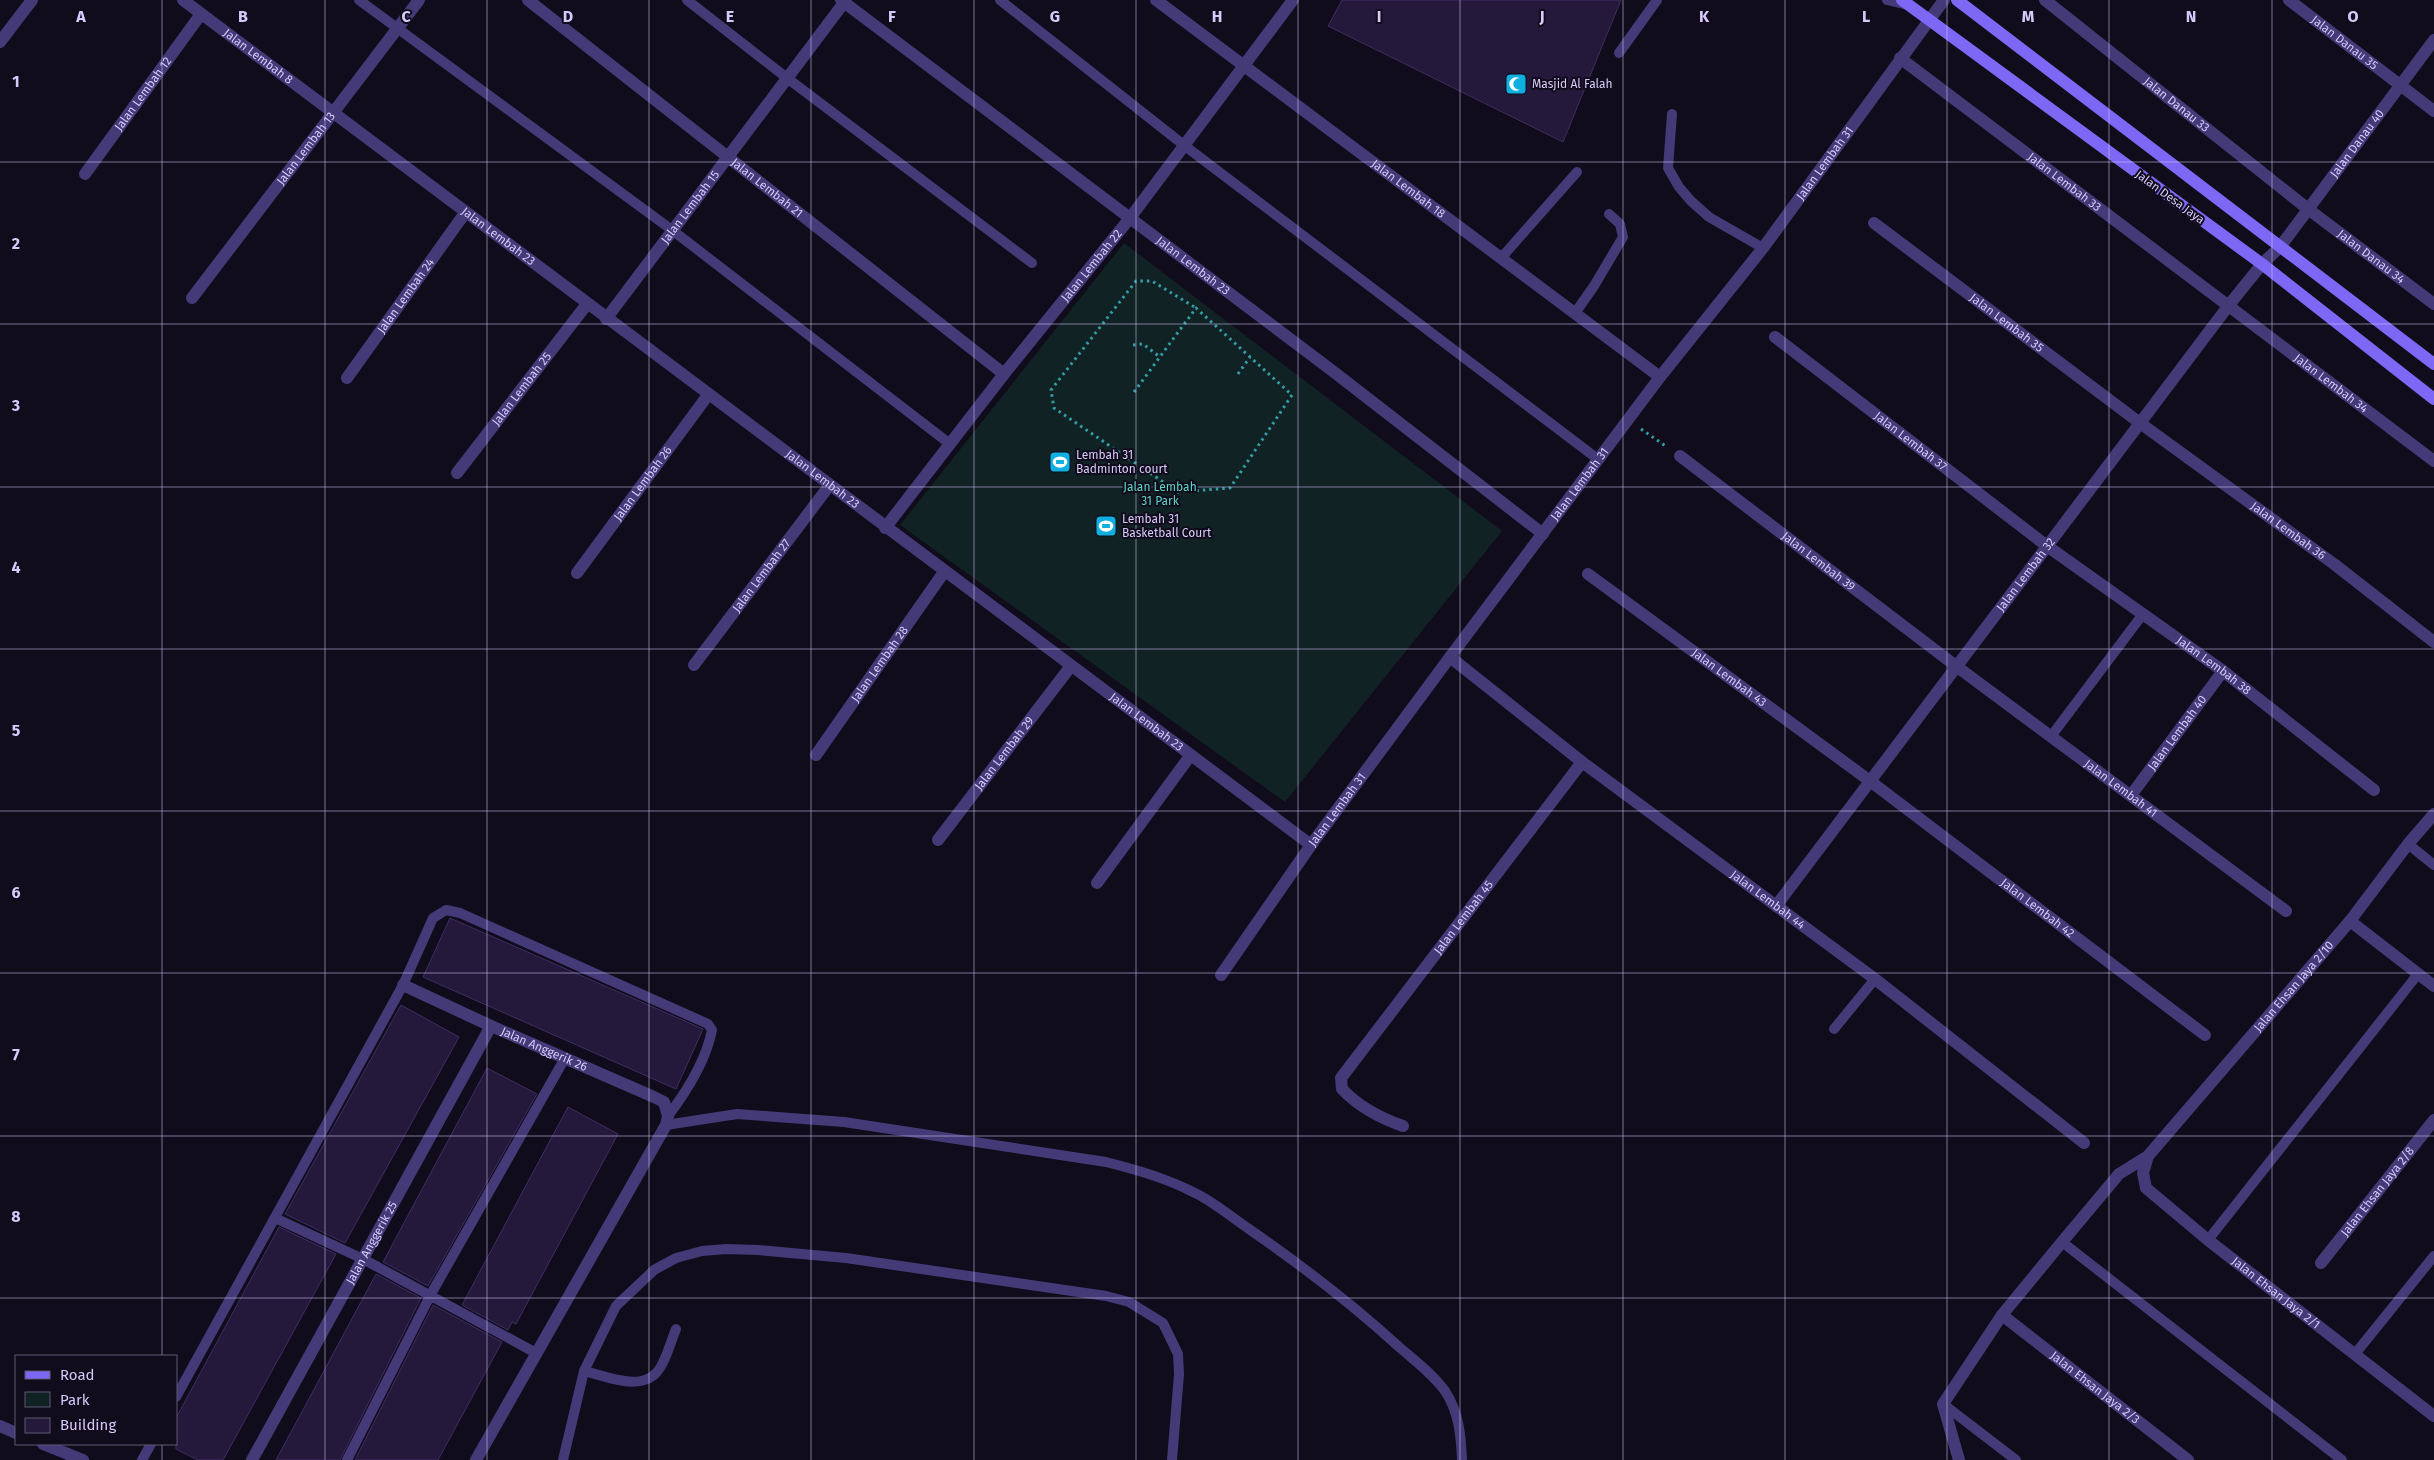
<svg xmlns="http://www.w3.org/2000/svg" width="2434" height="1460" font-family="'Fira Sans',sans-serif">
<style>
.green{fill:#102224}
.building{fill:#24193a;stroke:#3f2d65}
.lines{fill:none;stroke-linecap:round;stroke-linejoin:round}
.path{stroke:#349ca4;stroke-width:3;stroke-dasharray:2.5 4;stroke-linecap:butt}
.service{stroke:#443a77;stroke-width:10}
.minor{stroke:#443a77;stroke-width:12}
.secondary{stroke:#7d67f5;stroke-width:12}
.grid{fill:none;stroke:#d6c9fb;stroke-width:1;stroke-opacity:0.55}
.labels{text-anchor:middle;stroke-width:4;stroke-linejoin:round;paint-order:stroke}
.street-label{font-size:12px;fill:#d6c9fb;stroke:#100c1b}
.poi-label{font-size:12px;fill:#d6c9fb;stroke:#100c1b;text-anchor:start}
.park-label{font-size:12px;fill:#5cd5c7;stroke:#100c1b}
.grid-label{font-size:16px;text-anchor:middle;font-weight:bold;fill:#d6c9fb;stroke:#100c1b;stroke-width:4;stroke-linejoin:round;paint-order:stroke}
</style>
<rect width="100%" height="100%" fill="#100c1b"/>
<path class="green" d="M1124,243L1502,531L1285,802L900,525Z"/>
<path class="building" d="M1342,0H1621L1563,142L1328,26Z
M450,918L703,1029L676,1089L423,977Z
M401,1005L459,1037L345,1243L285,1214Z
M487,1068L537,1094L428,1286L383,1262Z
M568,1107L618,1134L516,1324L512,1322L508,1330L462,1305Z
M279,1227L336,1254L223,1460H198L176,1449V1418Z
M376,1274L421,1298L340,1460H276Z
M433,1305L502,1342L438,1460H355Z"/>
<g class="lines">
<path class="path" d="M1133,345L1143,344L1160,357
M1238,374L1250,357
M1134,392L1196,308L1292,395L1230,488L1178,492L1054,408L1051,390L1136,281H1152L1196,308
M1641,429L1667,447"/>
<path class="service" d="M359,0L672,230L950,444
M687,0L787,78L1032,263
M1000,0L1185,146L1599,460
M1887,0L1908,5
M1619,53L1657,0
M1672,114L1668,168L1679,187L1691,201L1709,217L1763,248
M1502,257L1577,172
M1575,313L1594,286L1623,237L1620,224L1609,214
M2052,735L2143,614
M2408,844L2434,865
M1834,1029L1875,979
M666,1125L737,1114L844,1122L1106,1162C1137,1170 1166,1178 1195,1193C1214,1202 1231,1217 1249,1229C1301,1265 1351,1303 1398,1346C1414,1360 1433,1374 1445,1391C1459,1412 1461,1436 1462,1460
M275,1218L363,1259L536,1353
M2208,1240L2418,974
M2062,1242L2342,1460
M2355,1354L2434,1256
M584,1371C606,1376 644,1394 660,1368C667,1357 671,1341 676,1329
M176,1397L403,985L433,918L446,910L460,913L708,1024L712,1030C706,1061 687,1091 668,1116
M1943,1404L2016,1460
M142,1460L151,1444
M347,1460L431,1294L565,1058
M563,1460L584,1371L616,1306L654,1270L676,1258L702,1251L726,1249L758,1250L846,1258L1106,1296L1129,1302L1163,1323L1178,1354L1179,1374L1172,1460"/>
<g class="minor">
<path id="s1" d="M183,0L1311,845"/>
<path id="s2" d="M528,0L1004,374"/>
<path id="s3" d="M841,0L1330,369L1543,534"/>
<path id="s4" d="M1156,0L1660,377"/>
<path id="s5" d="M2045,0L2308,209L2434,304"/>
<path id="s6" d="M2289,0L2434,111"/>
<path d="M0,42L32,0"/>
<path id="s7" d="M1900,58L2434,461"/>
<path id="s8" d="M85,174L201,14"/>
<path id="s9" d="M1874,223L2140,423L2334,564L2434,642"/>
<path id="s10" d="M192,298L419,0"/>
<path id="s11" d="M606,319L846,0"/>
<path id="s12" d="M1775,337L2047,546L2223,671L2374,790"/>
<path id="s13" d="M347,378L465,213"/>
<path id="s14" d="M1680,456L1956,666L2286,911"/>
<path id="s15" d="M457,473L587,304"/>
<path id="s16" d="M885,528L1004,374L1130,218L1293,0"/>
<path id="s17" d="M577,573L708,395"/>
<path id="s18" d="M1588,574L1870,781L2205,1035"/>
<path id="s19" d="M1450,657L1582,762L1875,979L2084,1143"/>
<path id="s20" d="M694,665L829,486"/>
<path id="s21" d="M816,755L944,572"/>
<path id="s22" d="M2132,794L2223,671"/>
<path id="s23" d="M938,840L1071,666"/>
<path d="M1097,883L1190,756"/>
<path id="s24" d="M1776,906L2229,305L2262,264L2280,247L2434,40"/>
<path d="M2350,921L2434,986"/>
<path id="s25" d="M1221,975L1311,845L1450,657L1660,377L1763,248L1944,0"/>
<path id="s26" d="M403,985L491,1026L654,1097L664,1102L668,1116L666,1125L476,1460"/>
<path id="s27" d="M1403,1126C1380,1118 1359,1107 1342,1089L1341,1078L1582,762"/>
<path id="s28" d="M2148,1156L2143,1173L2146,1188L2208,1240L2434,1416"/>
<path id="s29" d="M2321,1263L2434,1120"/>
<path id="s30" d="M2002,1315L2188,1460"/>
<path d="M0,1426L16,1433"/>
<path d="M43,1444L83,1460"/>
<path id="s31" d="M252,1460L491,1026"/>
<path id="s32" d="M1959,1460L1943,1404L2002,1315L2062,1242L2119,1174L2148,1156L2350,921L2408,844L2434,814"/>
</g>
<path class="secondary" d="M1902,0L2262,264L2434,399
M1957,0L2434,364"/>
</g>
<path class="grid" d="M162,0V1356M325,0V1460M487,0V1460M649,0V1460M811,0V1460M974,0V1460M1136,0V1460M1298,0V1460M1460,0V1460M1623,0V1460M1785,0V1460M1947,0V1460M2109,0V1460M2272,0V1460M0,162H2434M0,324H2434M0,487H2434M0,649H2434M0,811H2434M0,973H2434M0,1136H2434M0,1298H2434M162,1444V1460"/>
<defs>
<g id="mosque-square" transform="scale(1.125)"><rect x="-9" y="-9" width="18" height="18" rx="4" fill="#0fb0e1" stroke="#100c1b"/><path d="M3.5-4.9A6 6 0 1 0 3.5 4.9A5 5 0 1 1 3.5-4.9Z" fill="#fff"/></g>
<g id="stadium-square" transform="scale(1.125)"><rect x="-9" y="-9" width="18" height="18" rx="4" fill="#0fb0e1" stroke="#100c1b"/><path d="M0-5a6.5 5 0 1 0 0 10a6.5 5 0 1 0 0-10ZM-3.5-1.8h7v3.6h-7Z" fill="#fff"/></g>
</defs>
<g fill-rule="evenodd">
<use href="#mosque-square" x="1516" y="84"/>
<use href="#stadium-square" x="1060" y="462"/>
<use href="#stadium-square" x="1106" y="526"/>
</g>
<g class="labels">
<g class="street-label">
<text dy="4" stroke="none"><textPath href="#s6" startOffset="70">Jalan Danau 35</textPath></text>
<text dy="4" stroke="none"><textPath href="#s1" startOffset="94">Jalan Lembah 8</textPath></text>
<text dy="4" stroke="none"><textPath href="#s8" startOffset="99">Jalan Lembah 12</textPath></text>
<text dy="4" stroke="none"><textPath href="#s5" startOffset="168">Jalan Danau 33</textPath></text>
<text dy="4" stroke="none"><textPath href="#s24" startOffset="959">Jalan Danau 40</textPath></text>
<text dy="4" stroke="none"><textPath href="#s10" startOffset="188">Jalan Lembah 13</textPath></text>
<text dy="4" stroke="none"><textPath href="#s25" startOffset="1012">Jalan Lembah 31</textPath></text>
<text dy="4" stroke="none"><textPath href="#s7" startOffset="206">Jalan Lembah 33</textPath></text>
<text dy="4" stroke="none"><textPath href="#s2" startOffset="304">Jalan Lembah 21</textPath></text>
<text dy="4" stroke="none"><textPath href="#s4" startOffset="315">Jalan Lembah 18</textPath></text>
<text transform="translate(2170 197) rotate(36)" y="4">Jalan Desa Jaya</text>
<text dy="4" stroke="none"><textPath href="#s11" startOffset="140">Jalan Lembah 15</textPath></text>
<text dy="4" stroke="none"><textPath href="#s1" startOffset="394">Jalan Lembah 23</textPath></text>
<text dy="4" stroke="none"><textPath href="#s5" startOffset="415">Jalan Danau 34</textPath></text>
<text dy="4" stroke="none"><textPath href="#s16" startOffset="334">Jalan Lembah 22</textPath></text>
<text dy="4" stroke="none"><textPath href="#s3" startOffset="441">Jalan Lembah 23</textPath></text>
<text dy="4" stroke="none"><textPath href="#s13" startOffset="101">Jalan Lembah 24</textPath></text>
<text dy="4" stroke="none"><textPath href="#s9" startOffset="166">Jalan Lembah 35</textPath></text>
<text dy="4" stroke="none"><textPath href="#s7" startOffset="540">Jalan Lembah 34</textPath></text>
<text dy="4" stroke="none"><textPath href="#s15" startOffset="106">Jalan Lembah 25</textPath></text>
<text dy="4" stroke="none"><textPath href="#s12" startOffset="171">Jalan Lembah 37</textPath></text>
<text dy="4" stroke="none"><textPath href="#s1" startOffset="799">Jalan Lembah 23</textPath></text>
<text dy="4" stroke="none"><textPath href="#s17" startOffset="111">Jalan Lembah 26</textPath></text>
<text dy="4" stroke="none"><textPath href="#s25" startOffset="608">Jalan Lembah 31</textPath></text>
<text dy="4" stroke="none"><textPath href="#s9" startOffset="516">Jalan Lembah 36</textPath></text>
<text dy="4" stroke="none"><textPath href="#s14" startOffset="174">Jalan Lembah 39</textPath></text>
<text dy="4" stroke="none"><textPath href="#s20" startOffset="112">Jalan Lembah 27</textPath></text>
<text dy="4" stroke="none"><textPath href="#s24" startOffset="415">Jalan Lembah 32</textPath></text>
<text dy="4" stroke="none"><textPath href="#s21" startOffset="111">Jalan Lembah 28</textPath></text>
<text dy="4" stroke="none"><textPath href="#s12" startOffset="548">Jalan Lembah 38</textPath></text>
<text dy="4" stroke="none"><textPath href="#s18" startOffset="175">Jalan Lembah 43</textPath></text>
<text dy="4" stroke="none"><textPath href="#s1" startOffset="1204">Jalan Lembah 23</textPath></text>
<text dy="4" stroke="none"><textPath href="#s22" startOffset="76">Jalan Lembah 40</textPath></text>
<text dy="4" stroke="none"><textPath href="#s23" startOffset="109">Jalan Lembah 29</textPath></text>
<text dy="4" stroke="none"><textPath href="#s14" startOffset="552">Jalan Lembah 41</textPath></text>
<text dy="4" stroke="none"><textPath href="#s25" startOffset="202">Jalan Lembah 31</textPath></text>
<text dy="4" stroke="none"><textPath href="#s19" startOffset="400">Jalan Lembah 44</textPath></text>
<text dy="4" stroke="none"><textPath href="#s18" startOffset="560">Jalan Lembah 42</textPath></text>
<text dy="4" stroke="none"><textPath href="#s27" startOffset="285">Jalan Lembah 45</textPath></text>
<text dy="4" stroke="none"><textPath href="#s32" startOffset="606">Jalan Ehsan Jaya 2/10</textPath></text>
<text dy="4" stroke="none"><textPath href="#s26" startOffset="155">Jalan Anggerik 26</textPath></text>
<text dy="4" stroke="none"><textPath href="#s29" startOffset="91">Jalan Ehsan Jaya 2/8</textPath></text>
<text dy="4" stroke="none"><textPath href="#s31" startOffset="248">Jalan Anggerik 25</textPath></text>
<text dy="4" stroke="none"><textPath href="#s28" startOffset="200">Jalan Ehsan Jaya 2/1</textPath></text>
<text dy="4" stroke="none"><textPath href="#s30" startOffset="118">Jalan Ehsan Jaya 2/3</textPath></text>
</g>
<g class="poi-label">
<text x="1532" y="88">Masjid Al Falah</text>
<text x="1076" y="459">Lembah 31<tspan x="1076" dy="14">Badminton court</tspan></text>
<text x="1122" y="523">Lembah 31<tspan x="1122" dy="14">Basketball Court</tspan></text>
</g>
<g class="park-label">
<text x="1160" y="491">Jalan Lembah<tspan x="1160" dy="14">31 Park</tspan></text>
</g>
</g>
<g class="grid-label">
<text x="81" y="22">A</text>
<text x="243" y="22">B</text>
<text x="406" y="22">C</text>
<text x="568" y="22">D</text>
<text x="730" y="22">E</text>
<text x="892" y="22">F</text>
<text x="1055" y="22">G</text>
<text x="1217" y="22">H</text>
<text x="1379" y="22">I</text>
<text x="1542" y="22">J</text>
<text x="1704" y="22">K</text>
<text x="1866" y="22">L</text>
<text x="2028" y="22">M</text>
<text x="2191" y="22">N</text>
<text x="2353" y="22">O</text>
<text x="16" y="87">1</text>
<text x="16" y="249">2</text>
<text x="16" y="411">3</text>
<text x="16" y="573">4</text>
<text x="16" y="736">5</text>
<text x="16" y="898">6</text>
<text x="16" y="1060">7</text>
<text x="16" y="1222">8</text>
</g>
<rect x="15" y="1355" width="162" height="90" fill="#100c1b" stroke="#5f5875"/>
<rect x="25" y="1371" width="25" height="8" fill="#7d67f5" stroke="#5f5875"/>
<text x="60" y="1380" font-size="15" fill="#d6c9fb">Road</text>
<rect x="25" y="1392" width="25" height="15" fill="#102224" stroke="#5f5875"/>
<text x="60" y="1405" font-size="15" fill="#d6c9fb">Park</text>
<rect x="25" y="1418" width="25" height="15" fill="#24193a" stroke="#5f5875"/>
<text x="60" y="1430" font-size="15" fill="#d6c9fb">Building</text>
</svg>
